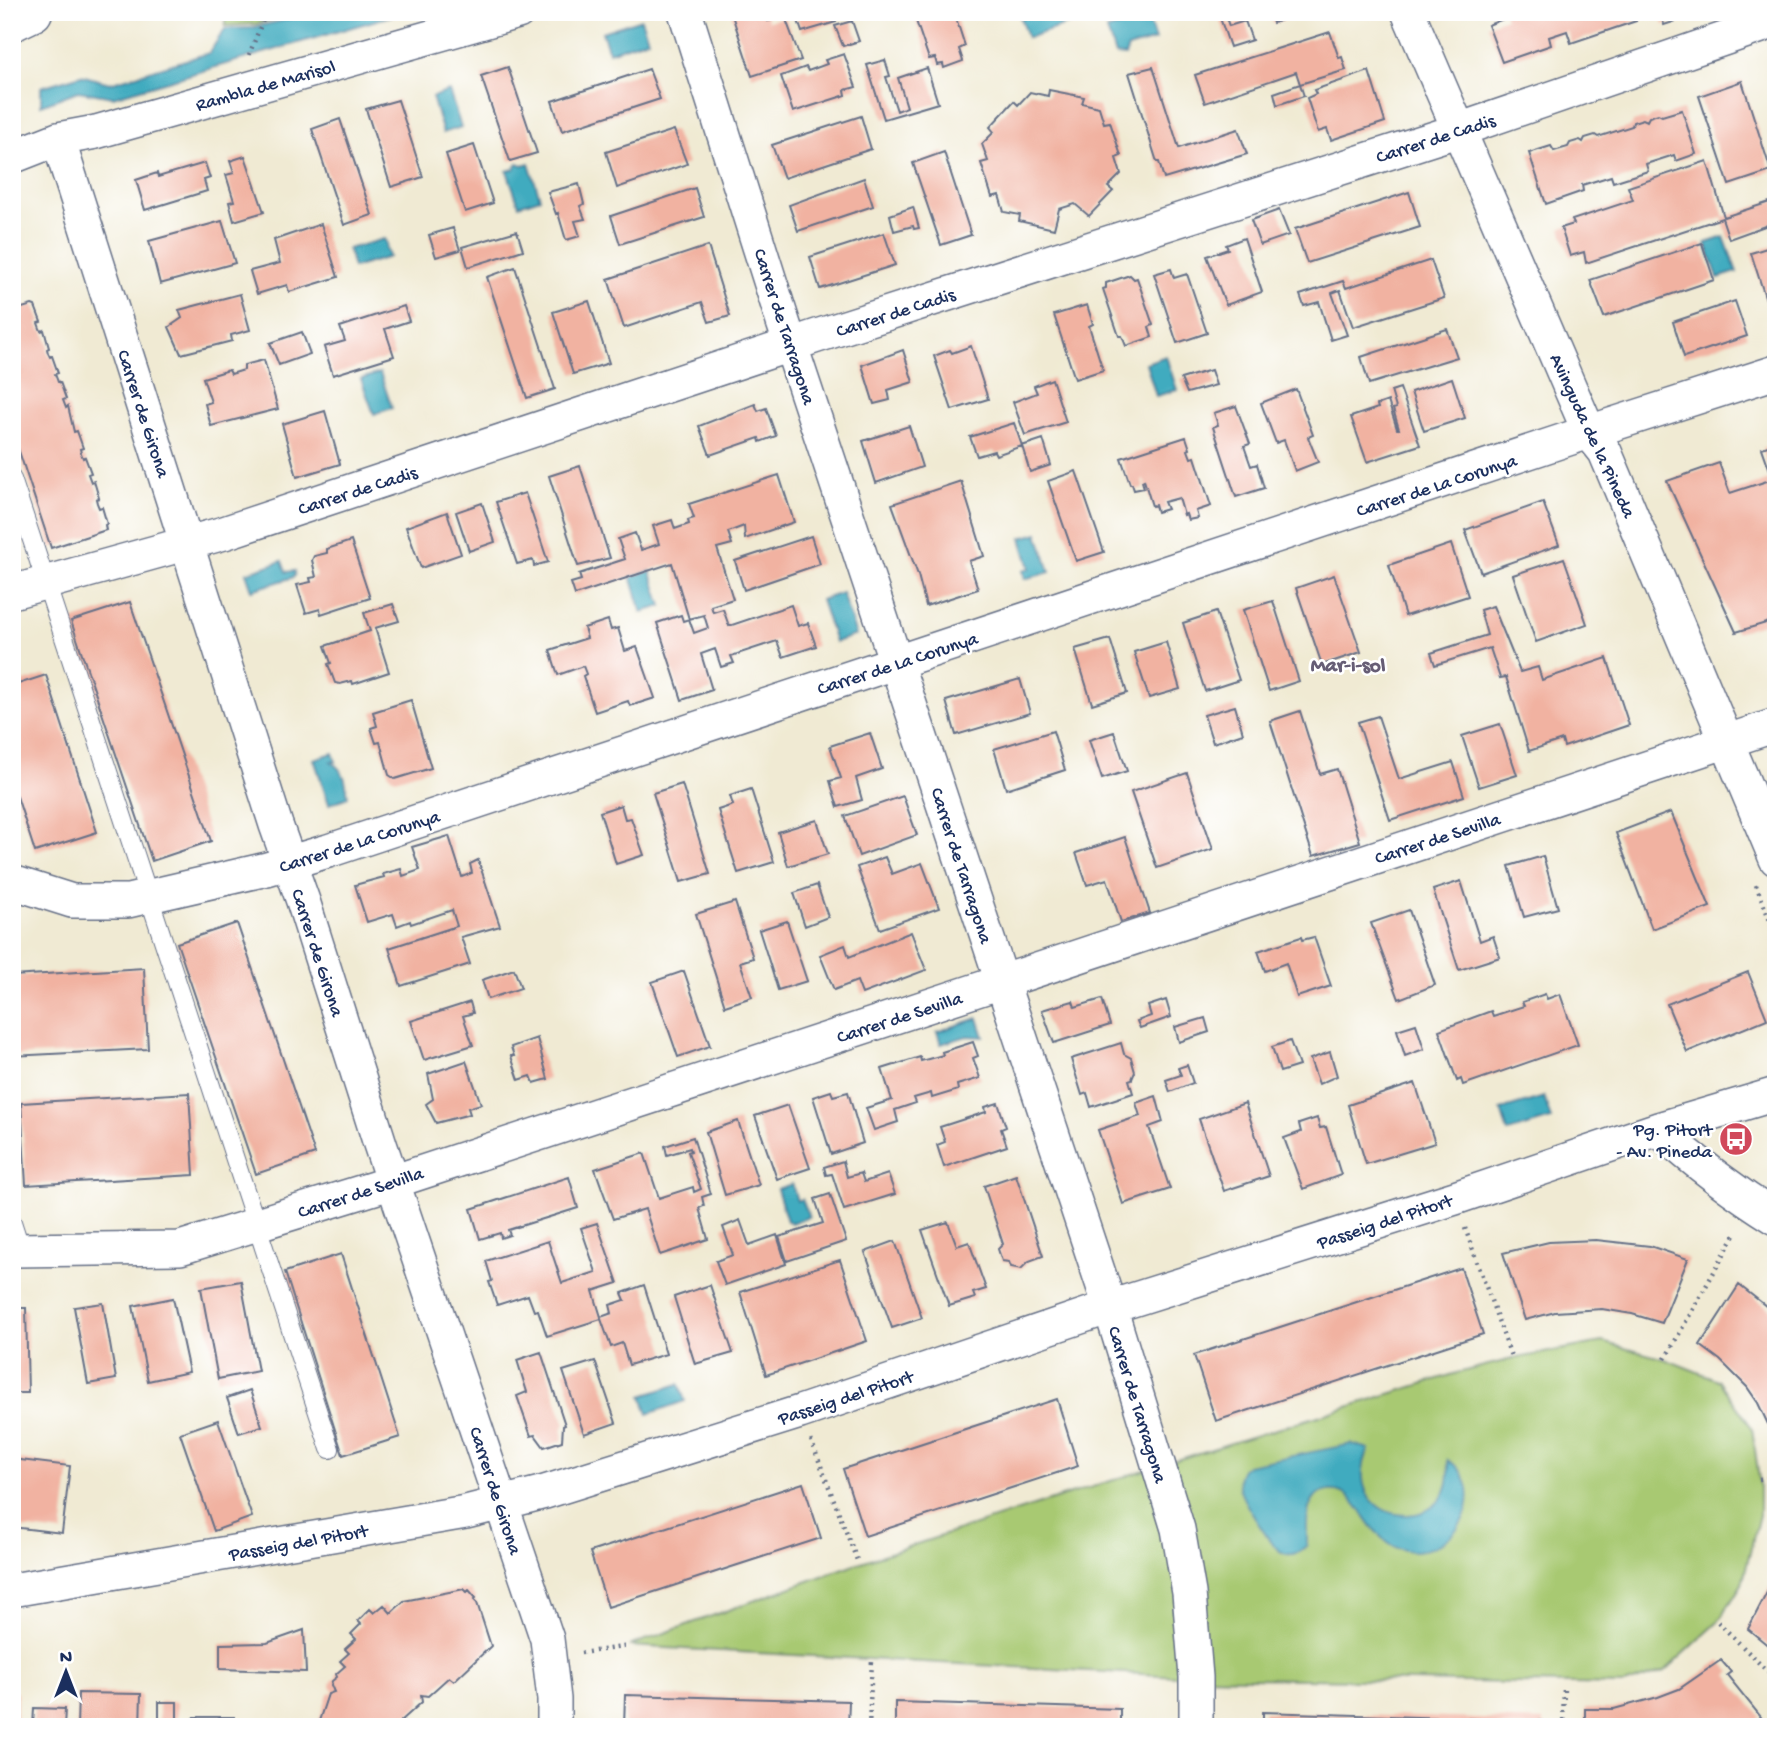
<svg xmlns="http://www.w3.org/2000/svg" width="1788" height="1739" font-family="'Gochi Hand',sans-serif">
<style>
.green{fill:#a8c972;stroke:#627c68;stroke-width:2}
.water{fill:#40abbf;stroke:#2e6d8e;stroke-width:2}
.building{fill:#f1b2a1}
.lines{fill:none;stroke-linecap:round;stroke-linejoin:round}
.lane-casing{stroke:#667087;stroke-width:20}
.street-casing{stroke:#667087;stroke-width:36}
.highway-casing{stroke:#667087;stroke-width:41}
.path{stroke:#667087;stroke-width:4.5;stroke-dasharray:2 5;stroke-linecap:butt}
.lane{stroke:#fff;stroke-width:18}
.street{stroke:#fff;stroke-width:33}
.highway{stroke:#fff;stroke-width:38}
.labels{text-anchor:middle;stroke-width:5;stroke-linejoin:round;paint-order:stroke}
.street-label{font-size:19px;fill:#1b2f5e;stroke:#fff}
.poi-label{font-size:19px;fill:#1b2f5e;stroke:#fff;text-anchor:end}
.neighbourhood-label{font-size:21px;font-weight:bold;fill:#665d75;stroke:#fff}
</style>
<rect width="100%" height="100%" fill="#fff"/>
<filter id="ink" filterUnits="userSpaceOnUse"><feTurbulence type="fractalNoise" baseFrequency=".0143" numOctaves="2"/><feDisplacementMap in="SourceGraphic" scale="14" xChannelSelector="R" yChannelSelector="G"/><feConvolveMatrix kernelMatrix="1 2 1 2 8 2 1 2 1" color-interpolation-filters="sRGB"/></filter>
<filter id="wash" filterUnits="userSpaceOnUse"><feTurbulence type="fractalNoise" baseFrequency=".00686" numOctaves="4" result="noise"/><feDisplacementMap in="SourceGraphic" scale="28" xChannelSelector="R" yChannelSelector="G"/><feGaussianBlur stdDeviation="1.57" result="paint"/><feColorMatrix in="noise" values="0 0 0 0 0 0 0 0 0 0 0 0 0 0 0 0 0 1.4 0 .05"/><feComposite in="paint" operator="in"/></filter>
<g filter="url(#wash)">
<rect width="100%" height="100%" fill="#f0ead3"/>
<path class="green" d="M225,12H299L256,24L225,26Z
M1602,1342L1665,1359L1718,1380L1752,1428L1759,1479V1515L1742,1584L1718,1622L1665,1671L1624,1685L1196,1677L629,1646L858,1563L1157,1466L1457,1373L1512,1359Z"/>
<path class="water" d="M319,12H404L113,97L78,91L41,105V87L81,75L110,83L209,53L225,29L251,28Z
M1036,12H1071L1075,22L1027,38L1020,17Z
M1148,18L1155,40L1128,48L1125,56L1115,55L1107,30Z
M641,19L648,39L609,52L602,32Z
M449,91L461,127L443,133L432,97Z
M518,163L523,165L529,163L540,198L519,205L507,171L514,169Z
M1724,237L1737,272L1718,278L1706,243Z
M384,239L387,244L386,248L389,257L353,268L348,249Z
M1166,356L1177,390L1156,396L1146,363Z
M380,373L392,408L374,414L361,379Z
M1038,533L1050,572L1025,579L1023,571L1030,568L1021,538Z
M282,561L286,572L295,571L294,577L252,590L246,573Z
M650,570L662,606L642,612L631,576Z
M842,593L856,635L835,642L821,600Z
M333,753L336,762L330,761C345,771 346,781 348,797L329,804L314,759Z
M978,1018L984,1037L967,1036L941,1044L937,1032Z
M1544,1097L1551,1119L1508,1132L1501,1110Z
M792,1184L797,1201L802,1199L809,1217L791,1223L787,1221L777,1189Z
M679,1384L685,1401L648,1414L642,1396Z
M1352,1444L1369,1449C1334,1527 1461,1542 1448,1460C1490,1487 1462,1549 1415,1551C1365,1552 1365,1485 1328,1491C1303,1494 1307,1527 1307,1545C1284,1569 1270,1541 1258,1523C1249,1508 1226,1479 1247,1465Z"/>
<g id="blocks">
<path class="building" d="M731,12H765L768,21L785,17L801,60L752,76Z
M795,12H833L836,22L802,32Z
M913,12H954L965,46L959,49L963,61L944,68L943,64L937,65L935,58L929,59Z
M1218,12H1224L1229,26L1245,21L1252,40L1230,47Z
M1269,12H1303V13L1273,23Z
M1504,12H1516L1517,14L1523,12H1633L1636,21L1571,43L1567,31L1549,37L1551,45L1502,62L1488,25L1506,18Z
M1660,12H1701V13L1664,25Z
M852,21L859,41L843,46L835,26Z
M1330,32L1339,58L1342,57L1346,70L1300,84L1296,72L1205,103L1195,75Z
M844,54L856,87L845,90L846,95L793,112L781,76L806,67L808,71L827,64L825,60Z
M885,60L890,76L886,77L897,111L907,107L898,78L927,68L938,103L884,119L867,65Z
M508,67L537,153L510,161L481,76Z
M1153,67L1179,148L1238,129L1247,154L1164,179L1159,162H1157L1129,73Z
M649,69L660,99L562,131L552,101Z
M1369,71L1385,122L1331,140L1327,129L1318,132L1307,98L1316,94L1314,90Z
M1742,81L1771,171L1729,185L1699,96Z
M1300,84L1304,96L1277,105L1274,93Z
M1049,90L1084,97L1082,103L1099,107L1104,123L1110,122L1121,156L1116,158L1121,174L1108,187L1113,191L1089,216L1075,204L1059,209L1054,229L1019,221L1020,215L1004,212L999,195L992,197L981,163L988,161L982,144L994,132L990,127L1014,101L1018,105L1030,92L1048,96Z
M398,100L423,177L391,187L366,109Z
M1682,110L1696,154L1676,161L1674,155L1646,164L1648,171L1613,182L1611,176L1582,185L1583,191L1546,204L1529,153L1551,146L1554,151L1568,147L1570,143L1580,140L1583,142L1585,138L1595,135L1598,137L1632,126L1633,122L1643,119L1647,121L1649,117L1658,114L1662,116Z
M861,116L871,149L784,178L772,145Z
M340,119L372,215L344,225L312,129Z
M674,130L687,164L617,188L606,152Z
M474,145L493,203L465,212L446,154Z
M944,152L971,235L941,245L913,163Z
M245,156L264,212L234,221L229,202L234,201L226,175L234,173L230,161Z
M1707,161L1724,217L1776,200V222L1729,239L1722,218L1586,263L1584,252L1570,256L1561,228L1574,224L1572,220L1633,200L1628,187Z
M205,163L210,178L204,180L207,191L145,210L136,180L157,173L158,177Z
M864,178L873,206L798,231L789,205Z
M579,184L584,204L580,206L585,219L575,221L580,236L566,240L558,213L556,214L548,192Z
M695,188L704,217L620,244L611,216Z
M1409,192L1420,227L1307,263L1295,229Z
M913,207L919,228L914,229L913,226L894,231L890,215Z
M1279,210L1289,235L1260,245L1251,220Z
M222,221L235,263L160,284L149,241Z
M321,224L338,277L289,292L287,285L257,294L250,271L280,263L274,240Z
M453,228L460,250L436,257L429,235Z
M517,231L523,250L468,267L462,247Z
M884,233L895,265L820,289L810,257Z
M1244,238L1262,292L1226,305L1207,256L1228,249L1226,245Z
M1702,243L1714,280L1604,317L1590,280Z
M1776,245V328H1775L1751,253Z
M708,246L730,316L709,322L702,302L624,328L608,279Z
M1431,260L1444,298L1353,327L1340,290L1337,291L1332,293L1347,335L1331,340L1319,302L1304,306L1300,295L1343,281L1346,288Z
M515,267L555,389L527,398L487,277Z
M1171,269L1174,278L1187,274L1207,333L1177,343L1154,274Z
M1130,275L1134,279L1137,278L1153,325L1149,327L1152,337L1126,346L1122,336H1119L1103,289L1106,288V283Z
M240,294L250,330L231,335L232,341L181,354L169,327L182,318L179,310Z
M589,301L609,363L573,374L553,312Z
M1735,301L1747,336L1684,357L1673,322Z
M32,305L35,306L41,322L38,323L41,331L44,330L49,348L47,349L48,353L50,357L52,356L58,373L55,374L58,382H60L66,399L63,400L66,408L68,406L74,432L77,431L83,448L80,449L81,453L83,458L85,457L91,473L88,474L91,482L94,481L99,498L96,499L97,503L99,508L102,507L107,524L105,525L106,530L51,548L12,430V311Z
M1087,305L1093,324L1089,326L1103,370L1075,379L1054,315Z
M404,306L409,321L385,329L394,356L333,375L324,347L345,341L340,327Z
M1447,329L1457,357L1369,384L1361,357Z
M302,332L310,354L279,365L270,343Z
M971,346L988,399L952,410L934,356L950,350L952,353Z
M903,350L913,382L888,390L890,400L874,404L862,365Z
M264,360L278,409L211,426L205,404L211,402L203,378L229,370L231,374L244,370V365Z
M1211,370L1216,385L1187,393L1181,379Z
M1452,378L1465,418L1424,431L1411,392Z
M1052,379L1066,422L1025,435L1013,402L1037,393L1034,386Z
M1400,388L1420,445L1367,462L1351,417L1378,408L1377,405L1388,401L1397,429H1399L1393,409L1396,408L1391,391Z
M1296,389L1313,435L1308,437L1318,462L1295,471L1284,440L1276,443L1261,403Z
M755,404L758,411L766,408L776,436L760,442L759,438L710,455L699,426Z
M1236,406L1250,444L1244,446L1251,466L1257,464L1264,488L1236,497L1213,427L1218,425L1214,413Z
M325,411L340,464L297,477L282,424Z
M1014,423L1022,446L996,455L994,451L977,456L970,437Z
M909,426L922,467L876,483L863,441Z
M1186,437L1190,449L1188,450L1191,458L1195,457L1211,506L1196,511L1198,518L1188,520L1186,514L1184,515L1179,498L1164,502L1167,509L1157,512L1155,505L1152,506L1144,480L1142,481L1144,488L1134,490L1132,484H1130L1121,458Z
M1043,439L1051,465L1030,472L1022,446Z
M1776,443V620L1736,632L1667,481L1719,463L1730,493L1773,479L1762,448Z
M580,466L610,558L578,566L549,476Z
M1076,471L1104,552L1076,561L1048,481Z
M779,475L794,522L745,539L744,526L728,532L732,544L717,548L733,599L711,606L713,612L723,609L729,626L791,605L798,626L808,623L816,646L783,657L777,641L731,656L734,663L721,667L715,649L701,654L712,690L682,700L657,623L681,615L683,621L689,619L694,633L708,628L704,615L689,619L672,563L575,595L571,583L581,580L579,574L625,559L618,539L635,533L641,550L659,544L653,526L672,520L675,529L689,524L688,520L694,518L689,504Z
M961,481L984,556L969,561L978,589L926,606L918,575L892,504Z
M525,493L548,562L534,566L533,560L517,564L496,502Z
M1543,502L1559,545L1481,573L1465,530Z
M482,503L495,542L469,551L456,512Z
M447,512L461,554L421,568L406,527Z
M811,536L820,564L744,590L735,561Z
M351,541L370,598L321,614L320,609L306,613L297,585L311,582L310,578L316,577L312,560L314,556L327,553V549Z
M1451,544L1468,596L1405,616L1389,565Z
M1564,558L1587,624L1536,642L1513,575Z
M1334,575L1361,652L1322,665L1296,588Z
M1273,601L1299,681L1269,691L1243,610Z
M130,602L211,841L152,861L71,621Z
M393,604L399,621L375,628L389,672L353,684L352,681L340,684L335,683L328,664L331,663L325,646L370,631L364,613Z
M1493,606L1520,672L1538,667L1542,680L1607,658L1629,725L1564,747L1562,740L1529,751L1506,677L1500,678L1490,648L1435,665L1431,653L1487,635L1480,610Z
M1216,612L1239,680L1205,691L1183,623Z
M608,620L611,630L618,628L625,651L637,647L655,698L630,706L628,701L595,712L583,676L586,674L583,666L558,675L550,650L587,638L584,628Z
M1110,639L1127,693L1092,704L1075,649Z
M1166,642L1180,689L1149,698L1134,652Z
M46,675L97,832L35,852L12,781V686Z
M1020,679L1030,713L956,735L946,701Z
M411,700L431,768L395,779L389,775L380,742L376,743L371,728L377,726L373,712Z
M1235,706L1243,733L1213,743L1204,715Z
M1300,711L1320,774L1337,769L1360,842L1313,856L1270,721Z
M1378,716L1399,779L1453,762L1464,796L1390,820L1358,722Z
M1500,724L1517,775L1479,787L1462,736Z
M1053,731L1065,770L1006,789L994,749Z
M1114,732L1127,771L1102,779L1089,740Z
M870,733L882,769L856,778L862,800L838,807L830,781L841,778L830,746Z
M1187,773L1213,849L1157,868L1131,792Z
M682,784L710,874L681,882L653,793Z
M751,789L774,862L738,873L718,810L733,805L730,796Z
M903,796L917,835L859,856L845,816Z
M621,805L625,819L631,818L644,855L616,864L600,812Z
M1671,812L1710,907L1652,929L1616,833Z
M817,820L828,854L788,866L778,832Z
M449,836L462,877L472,873L470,864L478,860L500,926L461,937L470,964L401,986L389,948L457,926L452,910L411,924L410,921L397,926L393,914L367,922L355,885L384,877L383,874L401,869L403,876L420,870L412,847Z
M1125,837L1150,913L1121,922L1107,879L1087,885L1076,853Z
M1543,856L1558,908L1524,917L1509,866Z
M885,857L892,874L922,863L939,908L880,929L857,867Z
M1461,881L1480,941L1493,936L1500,957L1459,970L1433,890Z
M817,885L828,917L805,926L794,893Z
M735,902L753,958L740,962L752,997L725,1006L696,914Z
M1409,910L1435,985L1399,999L1371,923Z
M787,921L807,981L778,990L759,930Z
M237,923L315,1154L256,1174L177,943Z
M911,932L926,970L862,994L857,981L834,990L820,955L845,945L849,957Z
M1301,937L1302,940L1314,937L1331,986L1297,997L1286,963L1265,971L1258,951Z
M144,968L148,1049L12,1056V976Z
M514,969L521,988L488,999L482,980Z
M684,971L710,1046L678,1057L652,982Z
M1748,972L1767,1019L1687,1052L1667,1004Z
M1545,994L1547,999L1560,994L1578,1045L1463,1085L1461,1079L1457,1081L1439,1030L1491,1011L1493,1016L1524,1006L1522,1002Z
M1102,999L1110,1025L1054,1043L1042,1010L1073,1001L1075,1007Z
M1166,1000L1171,1017L1140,1028L1137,1021L1151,1016L1148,1006Z
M470,1002L473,1013L463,1016L473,1045L424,1060L411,1021Z
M1205,1018L1209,1032L1179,1042L1175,1027Z
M1416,1024L1424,1049L1405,1056L1397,1030Z
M537,1038L548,1079L534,1083L531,1076L519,1080L511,1056H514L511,1047Z
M1290,1041L1299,1066L1280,1072L1272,1047Z
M973,1042L978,1056L973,1058L980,1078L957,1085L958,1090L932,1098L931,1093L914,1098L916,1103L895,1110L898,1122L874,1130L866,1108L892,1100L882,1069L920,1057L921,1061L943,1055L942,1052Z
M1121,1043L1124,1054L1131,1058L1135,1072L1132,1079L1129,1080L1133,1093L1091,1107L1087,1093L1082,1095L1071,1059Z
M1330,1052L1337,1076L1319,1084L1310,1059Z
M466,1061L481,1104L468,1108L470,1114L436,1123L426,1104L433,1099L428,1074Z
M1187,1065L1193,1083L1170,1092L1166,1080L1181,1075L1178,1068Z
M1415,1083L1435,1143L1366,1164L1348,1105Z
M831,1091L833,1096L848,1092L863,1143L831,1154L813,1097Z
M189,1093L194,1175L26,1185L21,1103Z
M1156,1096L1163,1122L1149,1127L1170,1189L1123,1204L1098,1130L1140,1116L1136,1103Z
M998,1103L1006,1127L1001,1129L1007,1146L944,1167L937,1145L945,1142L940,1127L986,1112L985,1107Z
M1245,1103L1269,1176L1224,1191L1199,1119Z
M788,1105L810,1168L777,1179L755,1116Z
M1317,1118L1320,1128L1326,1127L1341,1175L1303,1189L1284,1138L1301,1132L1299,1124Z
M738,1121L759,1185L725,1195L706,1132Z
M693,1137L711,1194L702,1197L704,1206L699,1208L708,1239L660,1255L645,1209L613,1219L595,1169L644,1153L659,1198L693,1187L694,1192L701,1189L688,1152L691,1151L690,1148L667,1155L665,1146Z
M843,1161L847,1177L861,1173L864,1182L888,1174L895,1194L844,1210L832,1174L826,1175L824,1167Z
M1016,1175L1043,1256L1029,1261L1021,1269L1011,1267L1009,1262L1002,1261L998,1249L1003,1244L984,1186Z
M569,1177L578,1208L508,1230L510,1235L501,1238L500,1233L480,1239L471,1209Z
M830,1194L846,1241L787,1261L779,1237L823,1223L815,1199Z
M740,1220L749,1245L777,1235L786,1264L725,1285L716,1261L733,1255L723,1227Z
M948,1222L957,1246L969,1242L986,1289L973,1293L975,1298L949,1306L922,1230Z
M597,1223L618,1283L593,1291L601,1317L612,1313L610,1305L625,1300L622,1293L644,1285L666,1354L629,1365L622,1343L611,1347L601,1319L547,1336L538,1310L534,1311L528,1295L497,1305L489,1282L492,1281L486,1261L548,1241L562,1283L596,1272L581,1228Z
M1596,1240L1650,1246L1688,1259L1662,1323L1632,1314L1602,1309L1555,1312L1525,1320L1503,1253L1549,1242Z
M895,1241L922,1318L892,1328L865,1252Z
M341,1254L400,1437L343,1455L285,1272Z
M840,1260L867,1341L766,1375L740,1292Z
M1461,1268L1483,1334L1216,1421L1194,1355Z
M241,1281L258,1371L218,1379L201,1288Z
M710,1285L733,1353L695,1364L674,1297Z
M1739,1285L1776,1314V1441L1758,1403L1747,1387L1720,1360L1700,1345Z
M173,1298L189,1372L148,1381L133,1306Z
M103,1303L116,1379L88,1384L74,1307Z
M12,1308H26L28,1393H12Z
M541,1352L565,1425L563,1426L562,1441L544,1447L535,1435L531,1436L517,1396L527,1392L517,1360Z
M595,1361L616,1423L584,1434L563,1371Z
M250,1390L262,1426L239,1433L227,1398Z
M1057,1399L1078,1466L865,1536L843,1469Z
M218,1420L252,1517L214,1531L180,1433Z
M12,1459L70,1466L62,1533L12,1527Z
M803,1483L821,1538L608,1607L590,1552Z
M1776,1575V1652L1748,1629Z
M464,1589L467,1592L469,1590L476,1598L474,1600L477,1603L491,1646L454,1681L449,1677L428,1696L421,1695L422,1702L401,1721L407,1727H317L328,1694L334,1692L331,1685L332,1681L337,1677L336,1674L345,1666L340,1661L349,1653L345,1649L356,1639L351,1634L361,1624L358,1621L370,1609L374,1613L384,1605L391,1613L404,1601Z
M304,1630L306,1672L220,1669V1644L267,1643Z
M1721,1660L1731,1672L1727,1675L1761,1717L1748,1727H1591V1724H1585V1709H1614L1658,1697L1679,1689Z
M12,1691L17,1692L16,1727H12Z
M78,1693L141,1694L140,1727H77Z
M625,1695L849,1701L848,1727H624Z
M159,1702H177V1727H159Z
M895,1702L1120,1709V1727H895Z
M34,1708L65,1709L64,1727H33Z
M1263,1712L1544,1721V1727H1263Z
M194,1717H234V1727H194Z"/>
</g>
</g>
<g filter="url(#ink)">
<use href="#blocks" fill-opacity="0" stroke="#667087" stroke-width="2"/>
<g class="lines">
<g class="lane-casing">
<path id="lane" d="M12,479L330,1449
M12,1222L21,1250"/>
</g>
<g class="street-casing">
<path id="street" d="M685,12L783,322L1110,1307L1178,1529L1189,1593L1196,1677V1727
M1408,12L1589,432L1605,452L1776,859
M58,139L276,825L303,901L380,1144L547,1639L554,1699V1727
M12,157L58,139L96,132L518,12
M12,592L224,533L817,336L1441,136L1776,21
M12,882L72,901H128L267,869L328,851L1589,432L1776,372
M1658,1129C1695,1162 1734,1192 1776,1218
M12,1250L180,1248L374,1188L1001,982L1776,725
M12,1590L466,1512L545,1492L800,1412L1110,1307L1455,1198L1658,1129L1776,1094"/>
</g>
<g class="highway-casing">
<path id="highway" d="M12,22L33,12"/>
</g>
<path class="path" d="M249,55L265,15L275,12
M1756,885L1776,936
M1465,1228L1512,1359
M1665,1359L1737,1231
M811,1440L858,1563
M1759,1479L1776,1477
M1718,1622L1776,1680
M581,1653L629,1646
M869,1727L872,1660
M1563,1727L1564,1685"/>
<use href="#lane" class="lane"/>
<use href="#street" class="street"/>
<use href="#highway" class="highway"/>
</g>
</g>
<defs>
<g id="bus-disc" transform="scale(1.75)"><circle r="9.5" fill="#d1495b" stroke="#fff"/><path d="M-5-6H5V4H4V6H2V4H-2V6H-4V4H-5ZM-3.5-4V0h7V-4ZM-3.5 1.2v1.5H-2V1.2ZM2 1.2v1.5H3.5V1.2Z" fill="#fff"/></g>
</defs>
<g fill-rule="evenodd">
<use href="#bus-disc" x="1736" y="1139"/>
</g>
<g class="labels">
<g class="street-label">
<text transform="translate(265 84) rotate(-16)" y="7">Rambla de Marisol</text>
<text transform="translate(1435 137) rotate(-18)" y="7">Carrer de Cadis</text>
<text transform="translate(895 311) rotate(-18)" y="7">Carrer de Cadis</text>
<text transform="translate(786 326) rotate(72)" y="7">Carrer de Tarragona</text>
<text transform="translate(145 413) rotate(72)" y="7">Carrer de Girona</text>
<text transform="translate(1594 435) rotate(65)" y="7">Avinguda de la Pineda</text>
<text transform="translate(1436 484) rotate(-18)" y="7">Carrer de La Corunya</text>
<text transform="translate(357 489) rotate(-18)" y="7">Carrer de Cadis</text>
<text transform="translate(897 662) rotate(-18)" y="7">Carrer de La Corunya</text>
<text transform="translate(1437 837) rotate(-18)" y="7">Carrer de Sevilla</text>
<text transform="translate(359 840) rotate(-18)" y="7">Carrer de La Corunya</text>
<text transform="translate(963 865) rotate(72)" y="7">Carrer de Tarragona</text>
<text transform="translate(319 952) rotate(72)" y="7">Carrer de Girona</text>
<text transform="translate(899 1016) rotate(-18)" y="7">Carrer de Sevilla</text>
<text transform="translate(360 1191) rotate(-18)" y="7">Carrer de Sevilla</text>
<text transform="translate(1384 1220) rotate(-18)" y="7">Passeig del Pitort</text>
<text transform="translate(845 1396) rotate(-18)" y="7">Passeig del Pitort</text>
<text transform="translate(1139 1404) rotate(73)" y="7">Carrer de Tarragona</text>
<text transform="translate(497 1490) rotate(72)" y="7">Carrer de Girona</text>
<text transform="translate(298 1541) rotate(-10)" y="7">Passeig del Pitort</text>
</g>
<g class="poi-label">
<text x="1712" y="1135">Pg. Pitort<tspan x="1712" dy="22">- Av. Pineda</tspan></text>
</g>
<g class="neighbourhood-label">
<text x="1348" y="671">Mar-i-sol</text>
</g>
</g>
<rect width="1788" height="1739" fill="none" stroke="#fff" stroke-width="42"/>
<g transform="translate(66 1672)" stroke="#ffffff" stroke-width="5" paint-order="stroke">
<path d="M0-5L12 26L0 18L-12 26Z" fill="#1b2f5e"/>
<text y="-10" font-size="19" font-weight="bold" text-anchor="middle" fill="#1b2f5e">N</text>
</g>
</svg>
